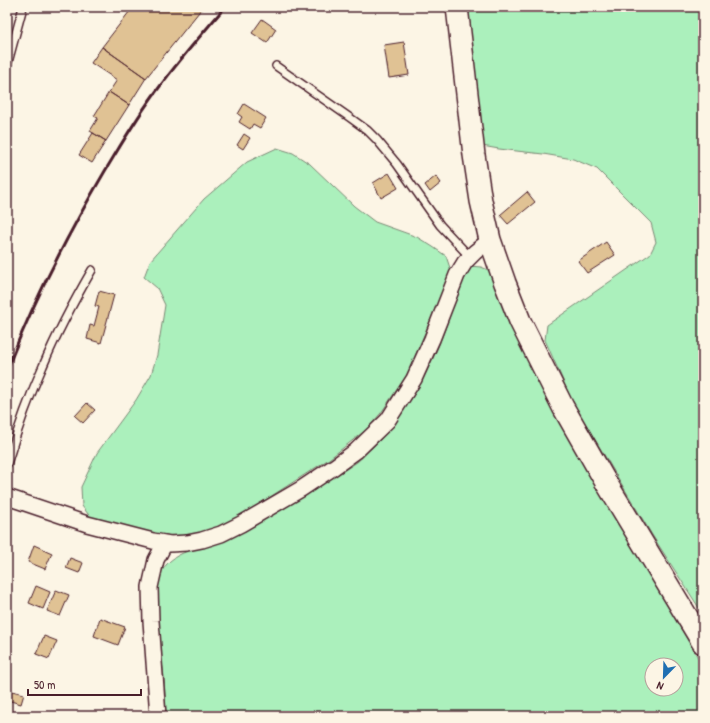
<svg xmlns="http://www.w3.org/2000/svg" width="710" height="723" font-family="'Patrick Hand',sans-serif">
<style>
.green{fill:#abf0bc;stroke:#7a8874;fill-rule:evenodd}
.building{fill:#e0c294;stroke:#4a1f2b}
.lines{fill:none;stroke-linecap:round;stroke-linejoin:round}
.lane-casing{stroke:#4a1f2b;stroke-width:10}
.street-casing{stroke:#4a1f2b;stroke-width:18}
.secondary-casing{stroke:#4a1f2b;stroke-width:24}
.lane{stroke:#fcf5e5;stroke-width:7}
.street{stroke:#fcf5e5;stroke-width:15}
.secondary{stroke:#fcf5e5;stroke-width:21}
.rail{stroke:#4a1f2b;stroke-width:3}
</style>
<rect width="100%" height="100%" fill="#fcf5e5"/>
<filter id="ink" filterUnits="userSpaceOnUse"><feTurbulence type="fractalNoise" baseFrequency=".025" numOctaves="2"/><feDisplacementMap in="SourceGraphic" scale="8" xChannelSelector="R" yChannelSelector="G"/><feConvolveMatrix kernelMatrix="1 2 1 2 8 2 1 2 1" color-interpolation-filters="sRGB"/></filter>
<g filter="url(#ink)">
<path class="green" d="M468,7H703V614L652,535L572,401L545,340L547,325L650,254L656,242L651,223L597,169L573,159L543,154L499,149L482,146Z
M277,148L293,153L310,164L354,206L375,222L417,237L433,247L446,256L451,271L408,373L381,413L367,429L329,459L239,517L218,527L199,533L182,536L153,534L91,518L82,506L81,487L97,453L136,400L151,375L157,355L165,305L157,288L144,277L150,261L204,199L247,162Z
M470,266L481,267L491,271L510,321L552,409L594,483L703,666V716H166C165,703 165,690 164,677C161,651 151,599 160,575C170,550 202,548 224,540C247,532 267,517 287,505C310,491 335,477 357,462C362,458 367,452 372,448C403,418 424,381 440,342C450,317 458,290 470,266ZM652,665H676V689H652Z"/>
<path class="building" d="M133,7H178L180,8L181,7H203L146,78L102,47Z
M262,19L276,29L267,43L252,33Z
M404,42L409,75L389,78L384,45Z
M102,47L146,78L129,105L109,92L117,80L91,63Z
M109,92L129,105L106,141L90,131L98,118L94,116Z
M244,104L266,118L260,128L253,124L250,129L239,122L242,117L238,114Z
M93,133L106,141L92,163L79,155Z
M244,134L250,138L243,149L237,145Z
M389,173L398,188L381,198L373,183Z
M436,176L441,183L430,192L425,185Z
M527,192L535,202L508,224L500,215Z
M606,242L615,255L587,273L578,261Z
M99,291L114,295L101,343L87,339L90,325L94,326L99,307L95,306Z
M87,403L95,410L83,423L75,416Z
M34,545L52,553L45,569L28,562Z
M70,558L83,563L79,573L66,568Z
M36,586L50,592L43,609L29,603Z
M56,590L69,595L60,616L47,611Z
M100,618L125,627L118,645L94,636Z
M44,636L57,641L49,659L36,654Z
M8,690L24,694L21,704L7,700Z"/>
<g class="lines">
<g class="lane-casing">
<path id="lane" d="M7,66L23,7
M276,66L349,117L367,130L377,140L397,164L440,225L470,257
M7,464C17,431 29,397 43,366C57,333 74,301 92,270"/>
</g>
<g class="street-casing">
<path id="street" d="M7,497L87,524L153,541L170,544L187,543L202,540L221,534L241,524L301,489L334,467L356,451L388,420L414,379L432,339L457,275L465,262L475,252L490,240
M158,716L151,621L150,587L156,560L165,543"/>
</g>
<g class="secondary-casing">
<path id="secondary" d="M457,7L474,155L481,201L490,240L505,283L520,321L563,407L604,479L703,643"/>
</g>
<use href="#lane" class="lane"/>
<use href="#street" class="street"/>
<use href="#secondary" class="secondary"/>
<path class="rail" d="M7,369C34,300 68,234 105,171C122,143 138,115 158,89C179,60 202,34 225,7"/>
</g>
</g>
<rect width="710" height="723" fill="none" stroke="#fcf5e5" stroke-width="24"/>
<rect x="12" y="12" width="686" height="699" fill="none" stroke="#4a1f2b" stroke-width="1.5" filter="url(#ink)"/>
<g transform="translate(664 677) rotate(203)"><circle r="19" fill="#fcf5e5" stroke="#b59f9b"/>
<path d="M0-3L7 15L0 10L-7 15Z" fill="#1f6fb2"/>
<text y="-6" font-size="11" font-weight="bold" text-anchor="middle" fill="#4a1f2b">N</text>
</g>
<path d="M28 689v6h113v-6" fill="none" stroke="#4a1f2b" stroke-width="2"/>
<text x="34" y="689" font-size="12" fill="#4a1f2b" stroke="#fcf5e5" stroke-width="3" paint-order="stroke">50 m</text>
</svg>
